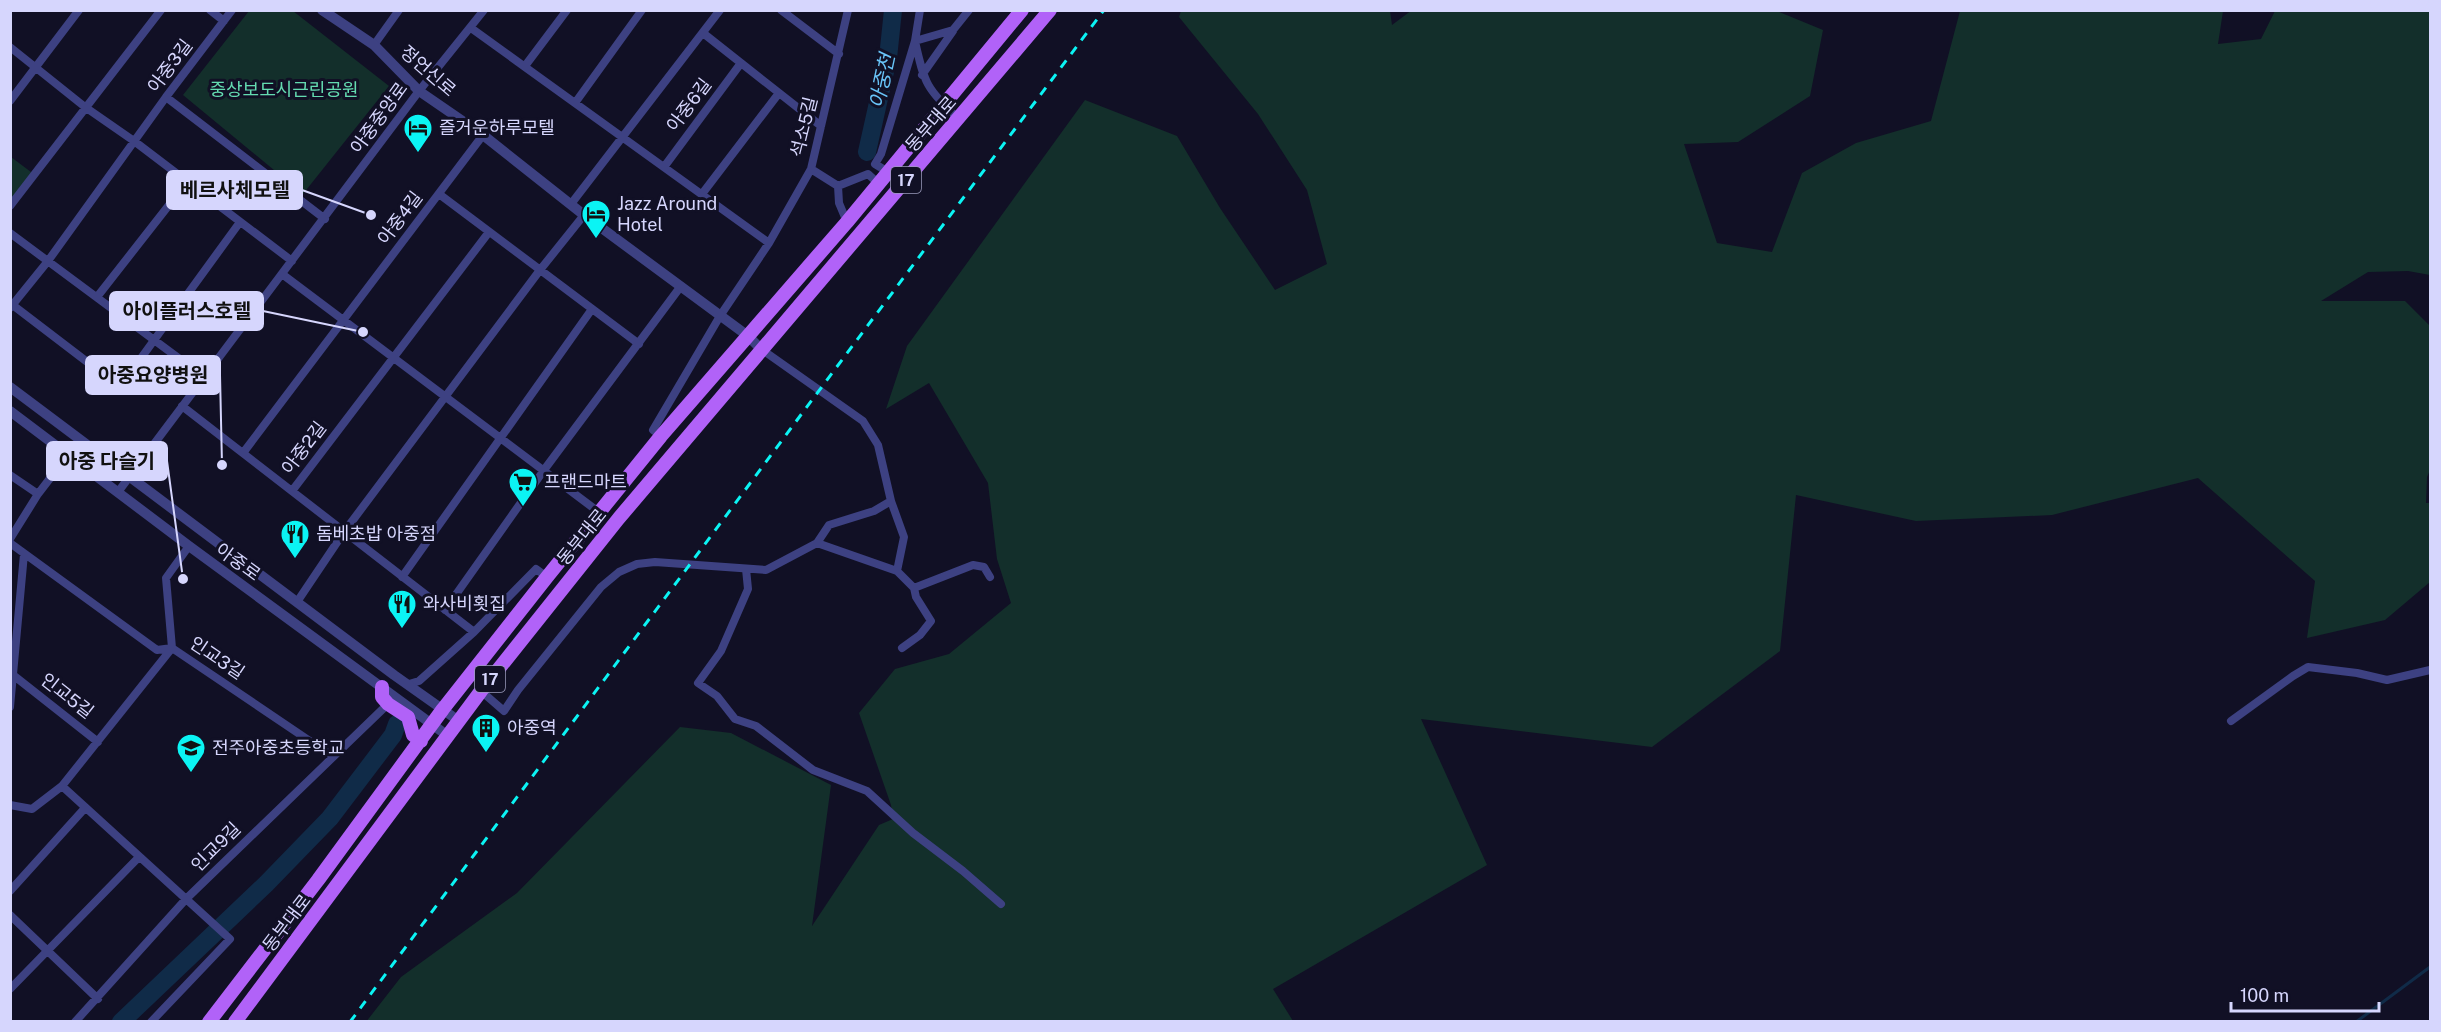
<svg xmlns="http://www.w3.org/2000/svg" width="2441" height="1032" font-family="'Public Sans','Noto Sans KR',sans-serif">
<style>
.green{fill:#132f2b}
.lines{fill:none;stroke-linecap:round;stroke-linejoin:round}
.stream{stroke:#102b48;stroke-width:3}
.river{stroke:#102b48;stroke-width:18}
.minor{stroke:#3d4182;stroke-width:8}
.tertiary{stroke:#3d4182;stroke-width:10}
.primary{stroke:#b162f8;stroke-width:14}
.rail{stroke:#0bf4f4;stroke-width:3;stroke-dasharray:9 8;stroke-linecap:butt}
.labels{text-anchor:middle;stroke-width:6;stroke-linejoin:round;paint-order:stroke}
.shield{fill:#111025;stroke:#9b9bbc;stroke-width:1.5}
.shield-label{font-size:16px;font-weight:bold;fill:#d6d6fd}
.street-label{font-size:18px;fill:#d6d6fd;stroke:#111025}
.park-label{font-size:18px;fill:#64dbb1;stroke:#111025}
.poi-label{font-size:18px;fill:#d6d6fd;stroke:#111025;text-anchor:start}
.water-label{font-size:20px;font-style:italic;fill:#69c4f8;stroke:#111025}
.leader{fill:none;stroke:#d6d6fd;stroke-width:2}
.callout-dot{fill:#d6d6fd;stroke:#111025;stroke-width:2}
.callout{fill:#d6d6fd;stroke:#d6d6fd;stroke-width:2}
.callout-label{font-size:20px;text-anchor:middle;font-weight:bold;fill:#111}
</style>
<rect width="100%" height="100%" fill="#111025"/>
<path class="green" d="M1412,10L1777,11L1823,30L1810,96L1738,142L1684,144L1717,243L1772,252L1802,173L1856,143L1931,121L1960,11H2223L2218,44L2261,39L2275,11H2430V275L2408,271L2368,272L2321,301H2405L2430,326V470L2427,477L2426,503H2430V582L2385,620L2307,638L2315,581L2198,478L2052,515L1916,521L1796,495L1780,651L1652,747L1421,719L1487,865L1273,989L1293,1021L366,1022L401,977L517,893L680,727L731,733L831,785L812,926L879,825L893,819L891,805L859,713L895,669L949,654L1011,603L997,559L988,483L929,383L886,409L907,346L1085,100L1177,136L1220,208L1275,290L1327,264L1307,190L1258,114L1179,17L1181,11H1390L1392,25Z
M249,11H293L389,86L303,194L183,95Z
M11,157L35,175L11,206Z"/>
<g class="lines">
<path class="stream" d="M2356,1022L2430,967"/>
<path class="river" d="M867,152L888,58L893,10
M121,1022L266,884L330,818L393,735L397,724"/>
<path class="minor" d="M210,10L224,21
M781,10L839,54
M471,28L769,243
M703,33L821,126
M374,45L399,10
M10,47L85,107L134,141L292,261
M525,66L567,10
M922,75L953,31
M166,97L325,219
M10,101L79,10
M575,103L642,10
M959,119C927,90 924,83 915,41L953,30L969,10
M664,167L741,63
M811,169L838,186
M888,172L875,164L881,154L915,41L920,10
M838,186L868,174L879,184
M838,186L839,203L847,222
M439,194L639,344
M702,194L779,93
M571,204L720,10
M10,206L161,10
M10,233L204,377
M282,274L600,513
M97,297L187,182
M10,303L120,387L240,222
M10,308L48,261L166,97L232,10
M182,406L474,632
M661,436L653,430L720,316L769,243L811,169L848,10
M243,453L483,135
M10,475L38,494
M292,491L489,232
M118,492L419,91L484,10
M891,501L904,537L897,571
M10,539L38,494L68,455
M10,543L157,650L172,648L332,756
M817,543L897,571L914,588L916,597L931,621L920,635L902,648
M746,569L748,589L721,651L698,683L717,696L735,719L756,726L813,770L867,791L913,833L963,871L1001,904
M402,577L592,309
M914,588L973,565L984,567L990,577
M297,602L344,532L540,270L584,215
M445,610L544,470L681,286
M13,675L98,742
M409,684L419,681L474,632L536,569L547,577
M481,691L504,711L518,690L601,587L619,572L637,564L655,562L766,570L817,543L829,525L874,511L891,501L878,445L863,421L761,349
M10,707L24,554
M2231,721L2293,676L2308,667L2357,673L2387,680L2430,670
M62,786L230,939L151,1022
M10,805L32,809L62,786L172,648L166,578L189,546
M10,891L85,808
M10,915L98,999
M10,989L139,857
M75,1022L186,899L388,704"/>
<path class="tertiary" d="M322,10L374,45L419,91L483,135L584,215L748,336L761,349
M10,387L394,675L459,721
M10,411L189,546L448,736"/>
<path class="primary" d="M382,687V697L388,704L408,717L413,735L421,741
M209,1022L318,880L443,709L547,577L661,436L847,222L1022,10
M235,1022L481,691L619,518L1050,10"/>
<path class="rail" d="M350,1022L806,408L1104,10"/>
</g>
<defs>
<g id="hotel-pin" transform="scale(1.5)"><path d="M0 17L-7.5 6A9.5 9.5 0 1 1 7.5 6Z" fill="#0bf4f4" stroke="#111025"/><path d="M-6-4.5h1.5V1H6V5H4.5V3h-9V5H-6ZM-4 0a1.8 1.8 0 1 1 3.6 0ZM.5 0V-2.5h3Q6-2.5 6 0Z" fill="#111"/></g>
<g id="supermarket-pin" transform="scale(1.5)"><path d="M0 17L-7.5 6A9.5 9.5 0 1 1 7.5 6Z" fill="#0bf4f4" stroke="#111025"/><path d="M-6-5.5h2.5l.6 2H6L4.5 2H-2.5L-4.4-4H-6ZM-1.5 3.2a1.3 1.3 0 1 0 .1 0ZM3 3.2a1.3 1.3 0 1 0 .1 0Z" fill="#111"/></g>
<g id="restaurant-pin" transform="scale(1.5)"><path d="M0 17L-7.5 6A9.5 9.5 0 1 1 7.5 6Z" fill="#0bf4f4" stroke="#111025"/><path d="M-5-6h1v4h1v-4h1v4h1v-4h1v5L-1.5 .5V6h-2V.5L-5-1ZM5-6V6H3V1.5H1.5Q1.5-4 5-6Z" fill="#111"/></g>
<g id="building-pin" transform="scale(1.5)"><path d="M0 17L-7.5 6A9.5 9.5 0 1 1 7.5 6Z" fill="#0bf4f4" stroke="#111025"/><path d="M-4-6H4V6H1V3H-1V6H-4ZM-2.5-4.3h1.7v1.8h-1.7ZM.8-4.3h1.7v1.8H.8ZM-2.5-1h1.7V.8h-1.7ZM.8-1h1.7V.8H.8Z" fill="#111"/></g>
<g id="school-pin" transform="scale(1.5)"><path d="M0 17L-7.5 6A9.5 9.5 0 1 1 7.5 6Z" fill="#0bf4f4" stroke="#111025"/><path d="M0-5L7-2L0 1L-7-2ZM-4 1L0 2.5L4 1V4Q0 6-4 4Z" fill="#111"/></g>
</defs>
<g fill-rule="evenodd">
<use href="#hotel-pin" x="418" y="128"/>
<use href="#hotel-pin" x="596" y="214"/>
<use href="#supermarket-pin" x="523" y="482"/>
<use href="#restaurant-pin" x="295" y="534"/>
<use href="#restaurant-pin" x="402" y="604"/>
<use href="#building-pin" x="486" y="728"/>
<use href="#school-pin" x="191" y="748"/>
</g>
<g class="labels">
<g class="shield">
<rect x="891" y="167" width="30" height="26" rx="4.5"/>
<rect x="475" y="666" width="30" height="26" rx="4.5"/>
</g>
<g class="shield-label">
<text x="906" y="186">17</text>
<text x="490" y="685">17</text>
</g>
<g class="street-label">
<text transform="translate(170 66) rotate(-53)" y="6">아중3길</text>
<text transform="translate(428 71) rotate(41)" y="6">정언신로</text>
<text transform="translate(689 105) rotate(-53)" y="6">아중6길</text>
<text transform="translate(379 118) rotate(-54)" y="6">아중중앙로</text>
<text transform="translate(931 124) rotate(-49)" y="6">동부대로</text>
<text transform="translate(804 127) rotate(-76)" y="6">석소5길</text>
<text transform="translate(400 218) rotate(-53)" y="6">아중4길</text>
<text transform="translate(304 448) rotate(-53)" y="6">아중2길</text>
<text transform="translate(582 537) rotate(-51)" y="6">동부대로</text>
<text transform="translate(238 562) rotate(36)" y="6">아중로</text>
<text transform="translate(217 658) rotate(34)" y="6">인교3길</text>
<text transform="translate(67 696) rotate(38)" y="6">인교5길</text>
<text transform="translate(216 847) rotate(-45)" y="6">인교9길</text>
<text transform="translate(287 923) rotate(-53)" y="6">동부대로</text>
</g>
<g class="park-label">
<text x="284" y="96">중상보도시근린공원</text>
</g>
<g class="poi-label">
<text x="439" y="134">즐거운하루모텔</text>
<text x="617" y="210">Jazz Around<tspan x="617" dy="21">Hotel</tspan></text>
<text x="544" y="488">프랜드마트</text>
<text x="316" y="540">돔베초밥 아중점</text>
<text x="423" y="610">와사비횟집</text>
<text x="507" y="734">아중역</text>
<text x="212" y="754">전주아중초등학교</text>
</g>
<g class="water-label">
<text transform="translate(882 81) rotate(-78)" y="7">아중천</text>
</g>
</g>
<path class="leader" d="M371 215L302 190M363 332L263 311M222 465L220 375M183 579L167 461"/>
<g class="callout-dot">
<circle cx="371" cy="215" r="6"/>
<circle cx="363" cy="332" r="6"/>
<circle cx="222" cy="465" r="6"/>
<circle cx="183" cy="579" r="6"/>
</g>
<g class="callout">
<rect x="167" y="171" width="135" height="38" rx="6"/>
<rect x="110" y="292" width="153" height="38" rx="6"/>
<rect x="86" y="356" width="134" height="38" rx="6"/>
<rect x="47" y="442" width="120" height="38" rx="6"/>
</g>
<g class="callout-label">
<text x="235" y="197">베르사체모텔</text>
<text x="187" y="318">아이플러스호텔</text>
<text x="153" y="382">아중요양병원</text>
<text x="107" y="468">아중 다슬기</text>
</g>
<rect width="2441" height="1032" fill="none" stroke="#d6d6fd" stroke-width="24"/>
<path d="M2231 1002v9h148v-9" fill="none" stroke="#d6d6fd" stroke-width="3"/>
<text x="2240" y="1002" font-size="18" fill="#d6d6fd" stroke="#111025" stroke-width="4.5" paint-order="stroke">100 m</text>
</svg>
